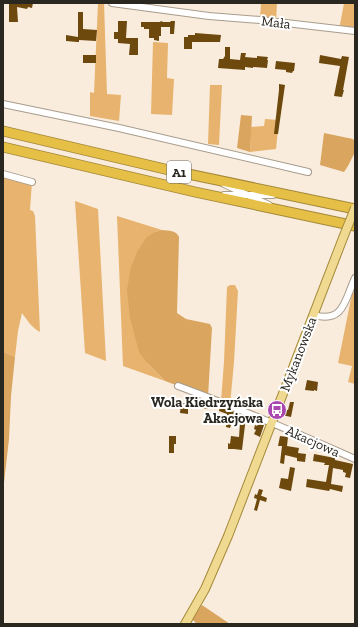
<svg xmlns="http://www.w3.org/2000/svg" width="358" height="627" font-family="'Zilla Slab',serif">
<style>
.green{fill:#e7b36e}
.forest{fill:#d9a55f}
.building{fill:#6d490e}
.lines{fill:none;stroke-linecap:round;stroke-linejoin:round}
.minor-casing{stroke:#a89c8d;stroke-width:8}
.major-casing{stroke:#a48939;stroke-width:10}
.highway-casing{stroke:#a48939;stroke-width:11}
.minor{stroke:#fff;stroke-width:6}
.major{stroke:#f0d991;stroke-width:8}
.highway{stroke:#e6bf47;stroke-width:9}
.major-bridge-casing{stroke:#a48939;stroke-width:10;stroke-linecap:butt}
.major-bridge{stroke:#f0d991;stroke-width:8}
.labels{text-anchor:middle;stroke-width:4;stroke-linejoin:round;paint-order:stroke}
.shield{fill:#fff;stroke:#6a6763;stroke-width:1}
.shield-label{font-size:13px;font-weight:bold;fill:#2a2620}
.street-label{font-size:14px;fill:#2a2620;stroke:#fff}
.poi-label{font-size:14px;font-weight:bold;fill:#2a2620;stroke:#fff;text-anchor:end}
</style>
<rect width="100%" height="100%" fill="#f9ecdc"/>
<path class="green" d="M98,3H104L107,94L121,95L119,121L90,116V92L94,93Z
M261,3H277L276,22L260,20Z
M344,3H355V24L354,31L339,30Z
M153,42L168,43L167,78L174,79L172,115L151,114Z
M210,85H222L219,145L208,144Z
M265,119L279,120L276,149L250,152L251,127L264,126Z
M3,174L32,182L30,210L33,211L35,216L40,332C32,328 27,320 22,313L18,331L15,357L4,352L3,350Z
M75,201L98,209L106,361L85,353Z
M117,216L162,230L155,232L147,363L165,381L123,366Z
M230,285H235L238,291L234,362L230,405L221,401L224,362L227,287Z
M355,291V384L348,382L352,366L338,363L352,294Z"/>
<path class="forest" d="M241,115L252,116L250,152L237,148Z
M324,133L353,139L355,142V152L348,166L344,172L320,165Z
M162,230C169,231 176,230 179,237L177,313L186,319L210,324L212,328L208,397L165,381L147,363L139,352L130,318L127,290L131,267L137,252L146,238L155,232Z
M3,350L4,352L15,357L11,396L9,439L4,483H3Z
M202,605L230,624H197L192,619Z"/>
<path class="building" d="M9,3H33L32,8L28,7L27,9L17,7L18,22H9Z
M78,12H83V29L97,30L96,41L79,40V42H77L66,41V35L78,37Z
M118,21H127L126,38H138V55H129L130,44L118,43V39H114V32H118Z
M161,21L163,22H170L171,21H175L174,34H170V27H161V36H159V41L154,40V38H149V29H144V27H141V22H160Z
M195,33L221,35L220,42H192V49H184V37H188V35H195Z
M225,47H230V59L240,60L241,53H246L245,57L257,58V56L268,57L267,60H268L267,68L253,67V68L245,67V70L218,68L219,59H223L225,56Z
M83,55H96V63H83Z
M320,55L341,59L342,56L349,57L343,90H344L342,97L334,96L340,66L319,63Z
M276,61L295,63L294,71H293L292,73L286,72V70L275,69Z
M279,84L285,85L278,134H274L279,90Z
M307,380L318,382L317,391L314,390V391L305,390Z
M189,398H196V400H203L209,402L208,409L202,408V404H189Z
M290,402H294L291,417L282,415L283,409L288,410Z
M181,403H188V414L180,413Z
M220,407L234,412L233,416L246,417L242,450L234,449H228V443L230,444L231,436L239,437L240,423L232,422L230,428L226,427L227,414L219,411Z
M259,422L264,425L260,437L254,434L256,430L254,429L255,425L257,426Z
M169,436H176V444H174V453H169Z
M280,436L288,437L287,446L299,448L298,453L306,454L305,462L297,461V458L285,455L284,464L280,463L282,446H278Z
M314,454L335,458V460L353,464L350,478L345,477L346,473L343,472V470L333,468L331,484L343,486L342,492L330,489L329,491L306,487L307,479L326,482L329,465H324L325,463L313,461Z
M290,467L295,468L291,491L279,488L281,478L288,479Z
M259,489L263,490L261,496H262L267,498L266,502L260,500L257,511L254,510L257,499L254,498L255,494L257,495Z"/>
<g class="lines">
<g class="minor-casing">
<path id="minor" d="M112,3L209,16L260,20L355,31
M3,104L119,128L308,172
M3,174L32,182
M224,184L269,205
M224,195H273
M314,315C344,324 345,299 355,278
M178,386C238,408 297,433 355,459"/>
</g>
<g class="major-casing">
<path id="major" d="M185,624L205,589L228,536L343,238"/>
</g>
<g class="highway-casing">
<path id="highway" d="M3,131L169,170L355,209
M3,147L195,192L355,226"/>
</g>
<use href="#minor" class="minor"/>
<use href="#major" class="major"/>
<use href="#highway" class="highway"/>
<g class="major-bridge-casing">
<path id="major-bridge" d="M343,238L355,208"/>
</g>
<use href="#major-bridge" class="major-bridge"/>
</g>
<defs>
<g id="bus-disc" transform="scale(1)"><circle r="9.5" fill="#aa48af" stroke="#fff"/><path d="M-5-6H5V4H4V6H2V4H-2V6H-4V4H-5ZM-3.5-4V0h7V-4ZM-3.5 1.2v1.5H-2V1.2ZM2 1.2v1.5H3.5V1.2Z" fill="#fff"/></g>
</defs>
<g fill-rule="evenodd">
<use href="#bus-disc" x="277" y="410"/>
</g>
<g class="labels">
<rect class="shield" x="167" y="161" width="24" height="22" rx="3"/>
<g class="shield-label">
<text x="179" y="177">A1</text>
</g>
<g class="street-label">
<text transform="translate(276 22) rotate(7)" y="5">Mała</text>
<text transform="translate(298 354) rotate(-69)" y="5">Mykanowska</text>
<text transform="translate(313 441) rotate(24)" y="5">Akacjowa</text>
</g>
<g class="poi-label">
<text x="263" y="407">Wola Kiedrzyńska<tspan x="263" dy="16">Akacjowa</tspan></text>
</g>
</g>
<rect width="358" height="627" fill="none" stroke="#2a2620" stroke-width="8"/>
</svg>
